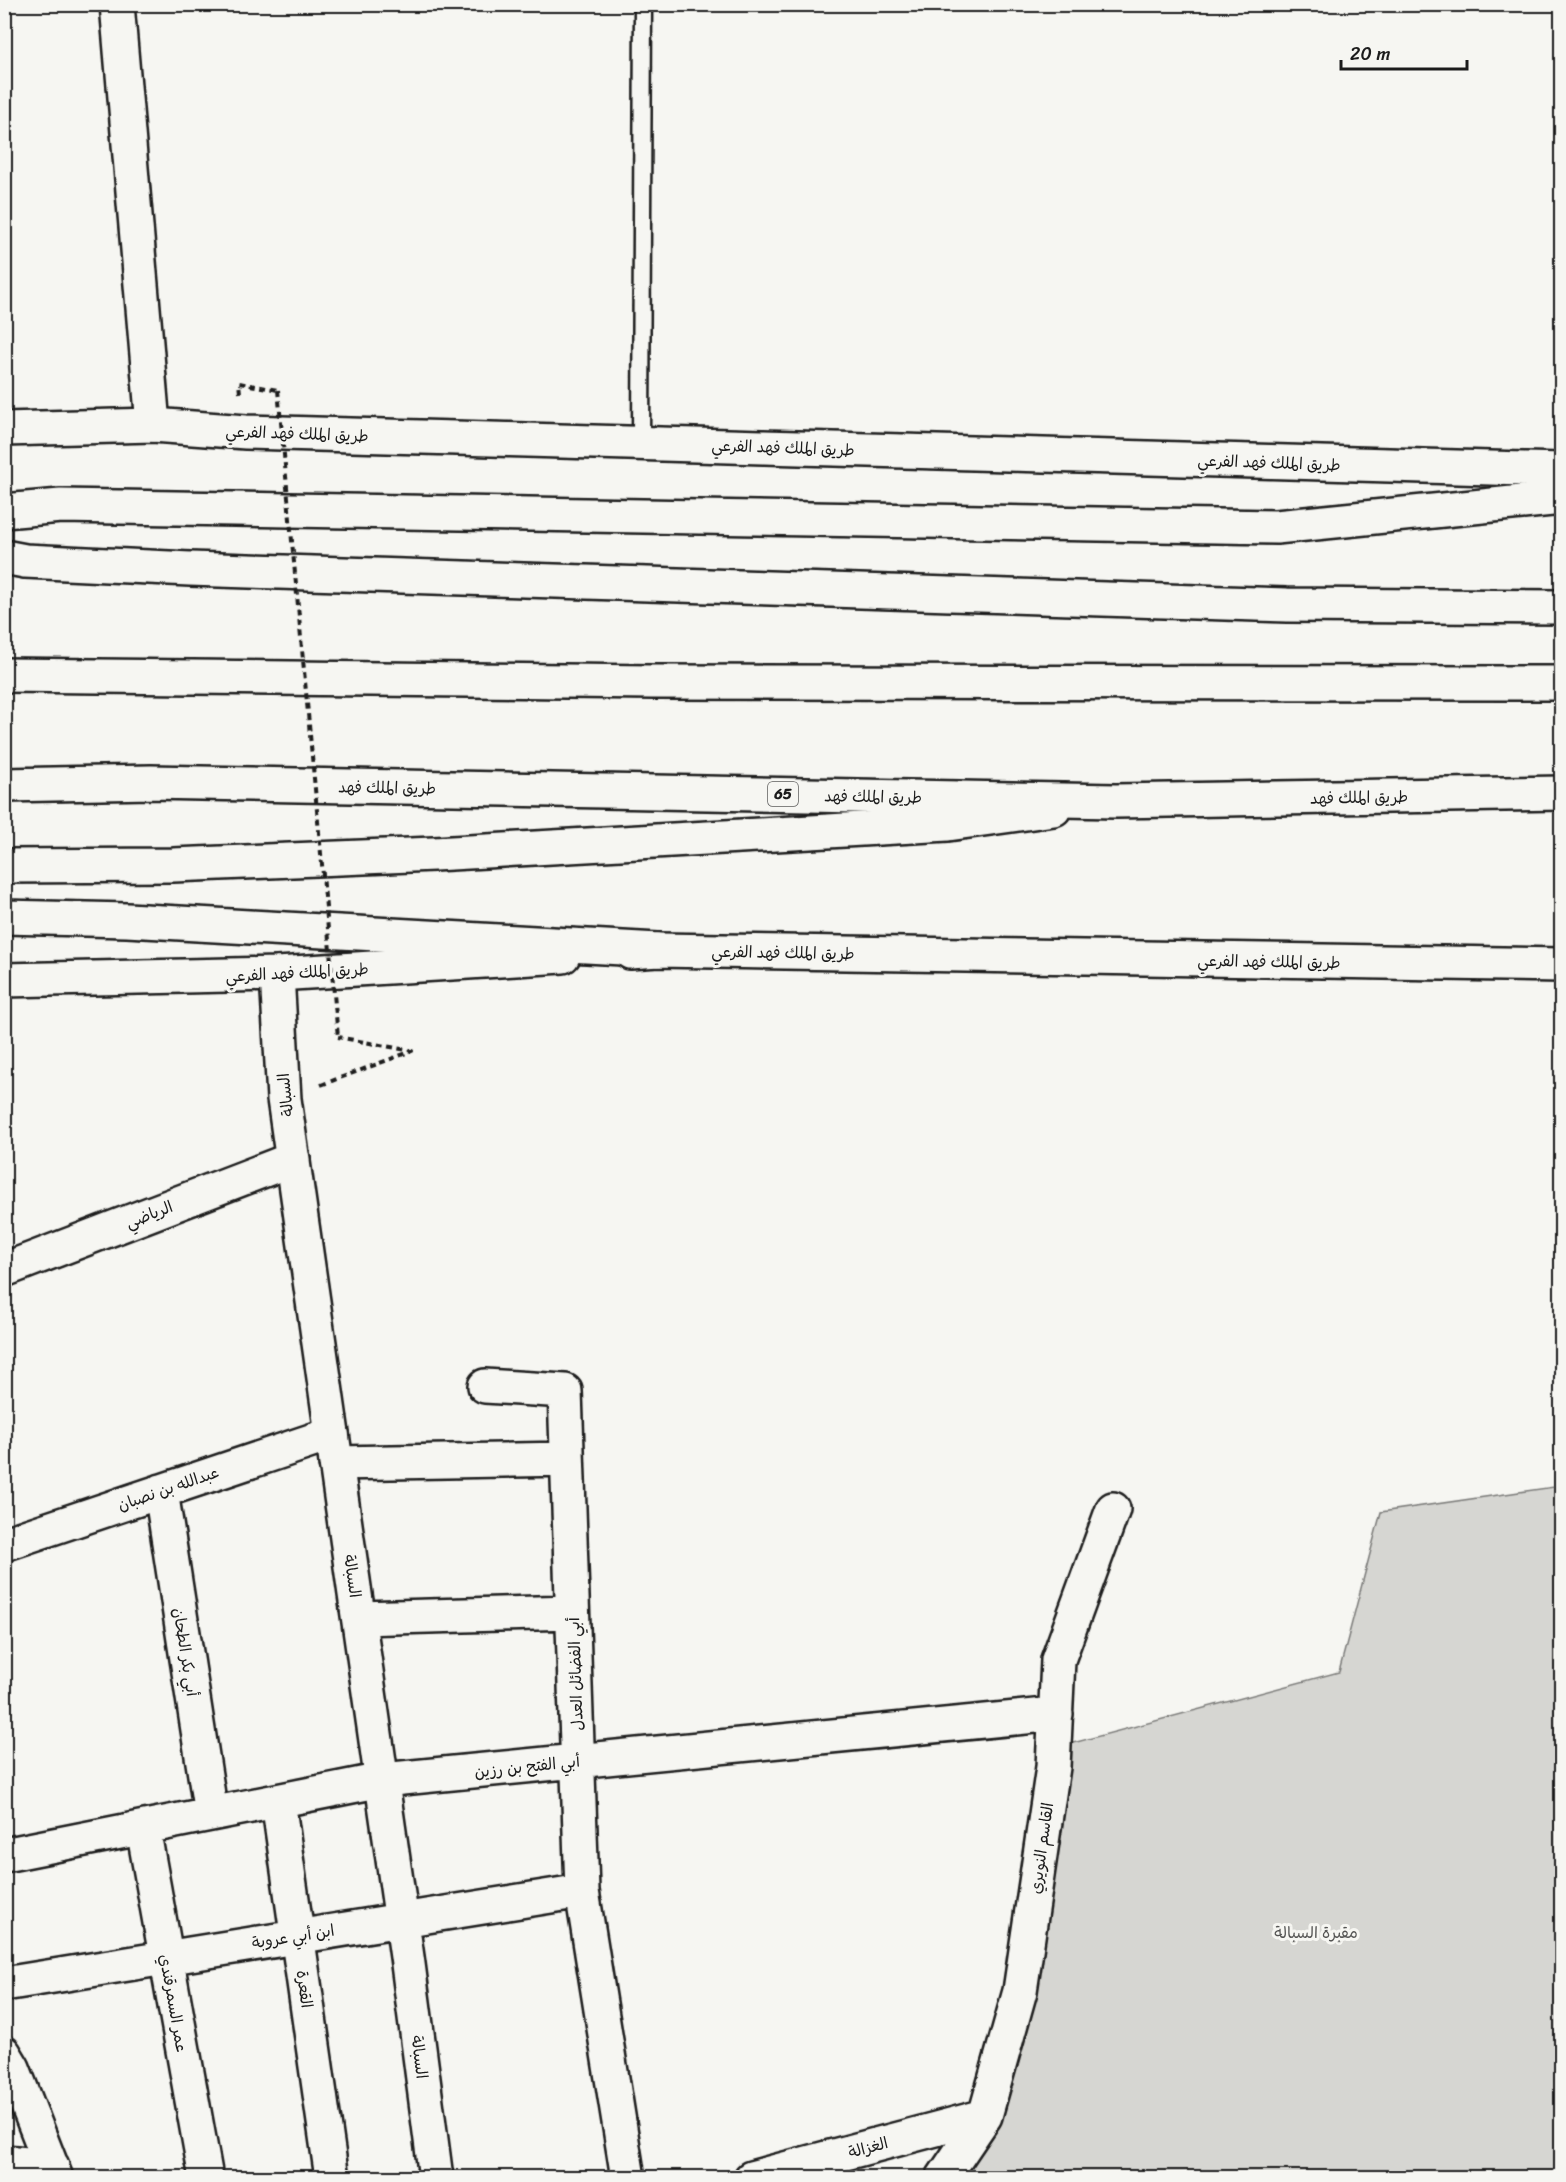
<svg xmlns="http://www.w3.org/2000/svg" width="1566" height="2182" font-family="Sriracha,'Playpen Sans Arabic',sans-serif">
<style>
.green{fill:#d6d6d2;stroke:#797977;stroke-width:1.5}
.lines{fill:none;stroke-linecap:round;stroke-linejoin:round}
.service-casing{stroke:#1c1c1c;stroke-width:21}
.minor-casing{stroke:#1c1c1c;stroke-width:38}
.secondary-casing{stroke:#1c1c1c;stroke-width:38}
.primary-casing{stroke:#1c1c1c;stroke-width:38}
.trunk-casing{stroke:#1c1c1c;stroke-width:38}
.motorway-casing{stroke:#1c1c1c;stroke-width:38}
.path{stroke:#1c1c1c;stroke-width:4;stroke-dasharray:6 4.5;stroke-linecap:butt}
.service{stroke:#f6f6f2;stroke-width:16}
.minor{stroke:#f6f6f2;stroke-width:33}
.secondary{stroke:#f6f6f2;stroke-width:33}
.primary{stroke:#f6f6f2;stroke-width:33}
.trunk{stroke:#f6f6f2;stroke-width:33}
.motorway{stroke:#f6f6f2;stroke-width:33}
.path-bridge{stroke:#1c1c1c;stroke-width:4;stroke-dasharray:6 4.5;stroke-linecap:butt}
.labels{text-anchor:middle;stroke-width:6;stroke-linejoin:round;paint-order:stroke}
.shield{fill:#f6f6f2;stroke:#5d5d5c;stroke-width:1.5}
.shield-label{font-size:15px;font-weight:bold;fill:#1c1c1c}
.street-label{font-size:16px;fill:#1c1c1c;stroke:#f6f6f2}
.park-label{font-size:16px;fill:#545453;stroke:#f6f6f2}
</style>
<rect width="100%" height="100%" fill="#f6f6f2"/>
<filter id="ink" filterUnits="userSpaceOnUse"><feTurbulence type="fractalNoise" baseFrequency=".0167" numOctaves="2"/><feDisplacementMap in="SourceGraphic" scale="12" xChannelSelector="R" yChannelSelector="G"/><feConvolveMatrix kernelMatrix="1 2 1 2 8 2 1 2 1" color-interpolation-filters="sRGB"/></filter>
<g filter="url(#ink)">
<path class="green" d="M1561,1486V2177L957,2178L985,2116L1054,1748L1339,1672L1381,1512Z"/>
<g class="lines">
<g class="service-casing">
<path id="service" d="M641,442L643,4"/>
</g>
<g class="minor-casing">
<path id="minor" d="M117,4L153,425
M4,1270L293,1159
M485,1386L565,1391L582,1891L628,2178
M336,1463L567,1459
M161,1491L211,1814
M4,1544L332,1434
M359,1618L572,1612
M278,1801L332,2178
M143,1828L206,2178
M4,1855L382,1780L1056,1714
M4,1984L582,1891
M4,2053L13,2068L56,2178
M4,2162L52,2166
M751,2178L985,2116
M943,2178L985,2116L1020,1991L1053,1767L1058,1660L1113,1509"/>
</g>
<g class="secondary-casing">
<path id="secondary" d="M277,974L284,1099L408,1964L436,2178"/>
</g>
<g class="primary-casing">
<path id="primary" d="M4,429L153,425L246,432L1562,470
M4,511L61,506L1276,527L1562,498
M4,866L173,865L434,854L948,824L1054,809
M630,952L658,950L1562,965
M4,980L277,974L563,956"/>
</g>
<g class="trunk-casing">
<path id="trunk" d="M4,557L25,561L190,569L1287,605L1562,607"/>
</g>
<g class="motorway-casing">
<path id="motorway" d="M4,675L652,682L1562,683
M4,785L151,782L1116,801L1562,793
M4,917L127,920L658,950"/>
</g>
<path class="path" d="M240,393L239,383L278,390
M321,1085L412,1051L338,1037"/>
<use href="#service" class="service"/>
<use href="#minor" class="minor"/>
<use href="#secondary" class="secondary"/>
<use href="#primary" class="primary"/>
<use href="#trunk" class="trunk"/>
<use href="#motorway" class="motorway"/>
<path class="path-bridge" d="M278,390L338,1037"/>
</g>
</g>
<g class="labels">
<rect class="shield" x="768" y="782" width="30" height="24" rx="4.5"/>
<g class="shield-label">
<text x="783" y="799">65</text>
</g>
<g class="street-label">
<text transform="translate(297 433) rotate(2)" y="6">طريق الملك فهد الفرعي</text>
<text transform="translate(783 447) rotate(2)" y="6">طريق الملك فهد الفرعي</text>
<text transform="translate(1269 462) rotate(2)" y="6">طريق الملك فهد الفرعي</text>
<text transform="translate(387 787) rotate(1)" y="6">طريق الملك فهد</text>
<text transform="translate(873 796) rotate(1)" y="6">طريق الملك فهد</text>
<text transform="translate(1359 797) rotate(-1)" y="6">طريق الملك فهد</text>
<text transform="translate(783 952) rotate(1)" y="6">طريق الملك فهد الفرعي</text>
<text transform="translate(1269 961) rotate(1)" y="6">طريق الملك فهد الفرعي</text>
<text transform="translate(297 972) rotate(-3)" y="6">طريق الملك فهد الفرعي</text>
<text transform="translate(285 1095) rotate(-96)" y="6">السبالة</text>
<text transform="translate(149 1214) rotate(-21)" y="6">الرياضي</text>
<text transform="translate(168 1488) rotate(-19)" y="6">عبدالله بن نصبان</text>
<text transform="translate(353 1576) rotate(82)" y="6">السبالة</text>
<text transform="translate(186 1652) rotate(81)" y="6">أبي بكر الطحان</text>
<text transform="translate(575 1674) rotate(-92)" y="6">أبي الفضائل العدل</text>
<text transform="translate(527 1766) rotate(-6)" y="6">أبي الفتح بن رزين</text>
<text transform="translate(1041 1848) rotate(-82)" y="6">القاسم النويري</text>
<text transform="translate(293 1936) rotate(-9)" y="6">ابن أبي عروبة</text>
<text transform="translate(305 1989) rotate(82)" y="6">القعرة</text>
<text transform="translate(174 2003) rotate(80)" y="6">عمر السمرقندي</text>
<text transform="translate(420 2057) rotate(83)" y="6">السبالة</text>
<text transform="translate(868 2147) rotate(-15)" y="6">الغزالة</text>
</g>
<g class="park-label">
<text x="1316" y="1938">مقبرة السبالة</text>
</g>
</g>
<rect width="1566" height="2182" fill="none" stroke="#f6f6f2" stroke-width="24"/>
<rect x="12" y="12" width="1542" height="2158" fill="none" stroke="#1c1c1c" stroke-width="2" filter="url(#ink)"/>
<path d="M1341 60v9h126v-9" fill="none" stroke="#1c1c1c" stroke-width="3"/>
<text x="1350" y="60" font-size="18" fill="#1c1c1c" stroke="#f6f6f2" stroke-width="4.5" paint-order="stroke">20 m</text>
</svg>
